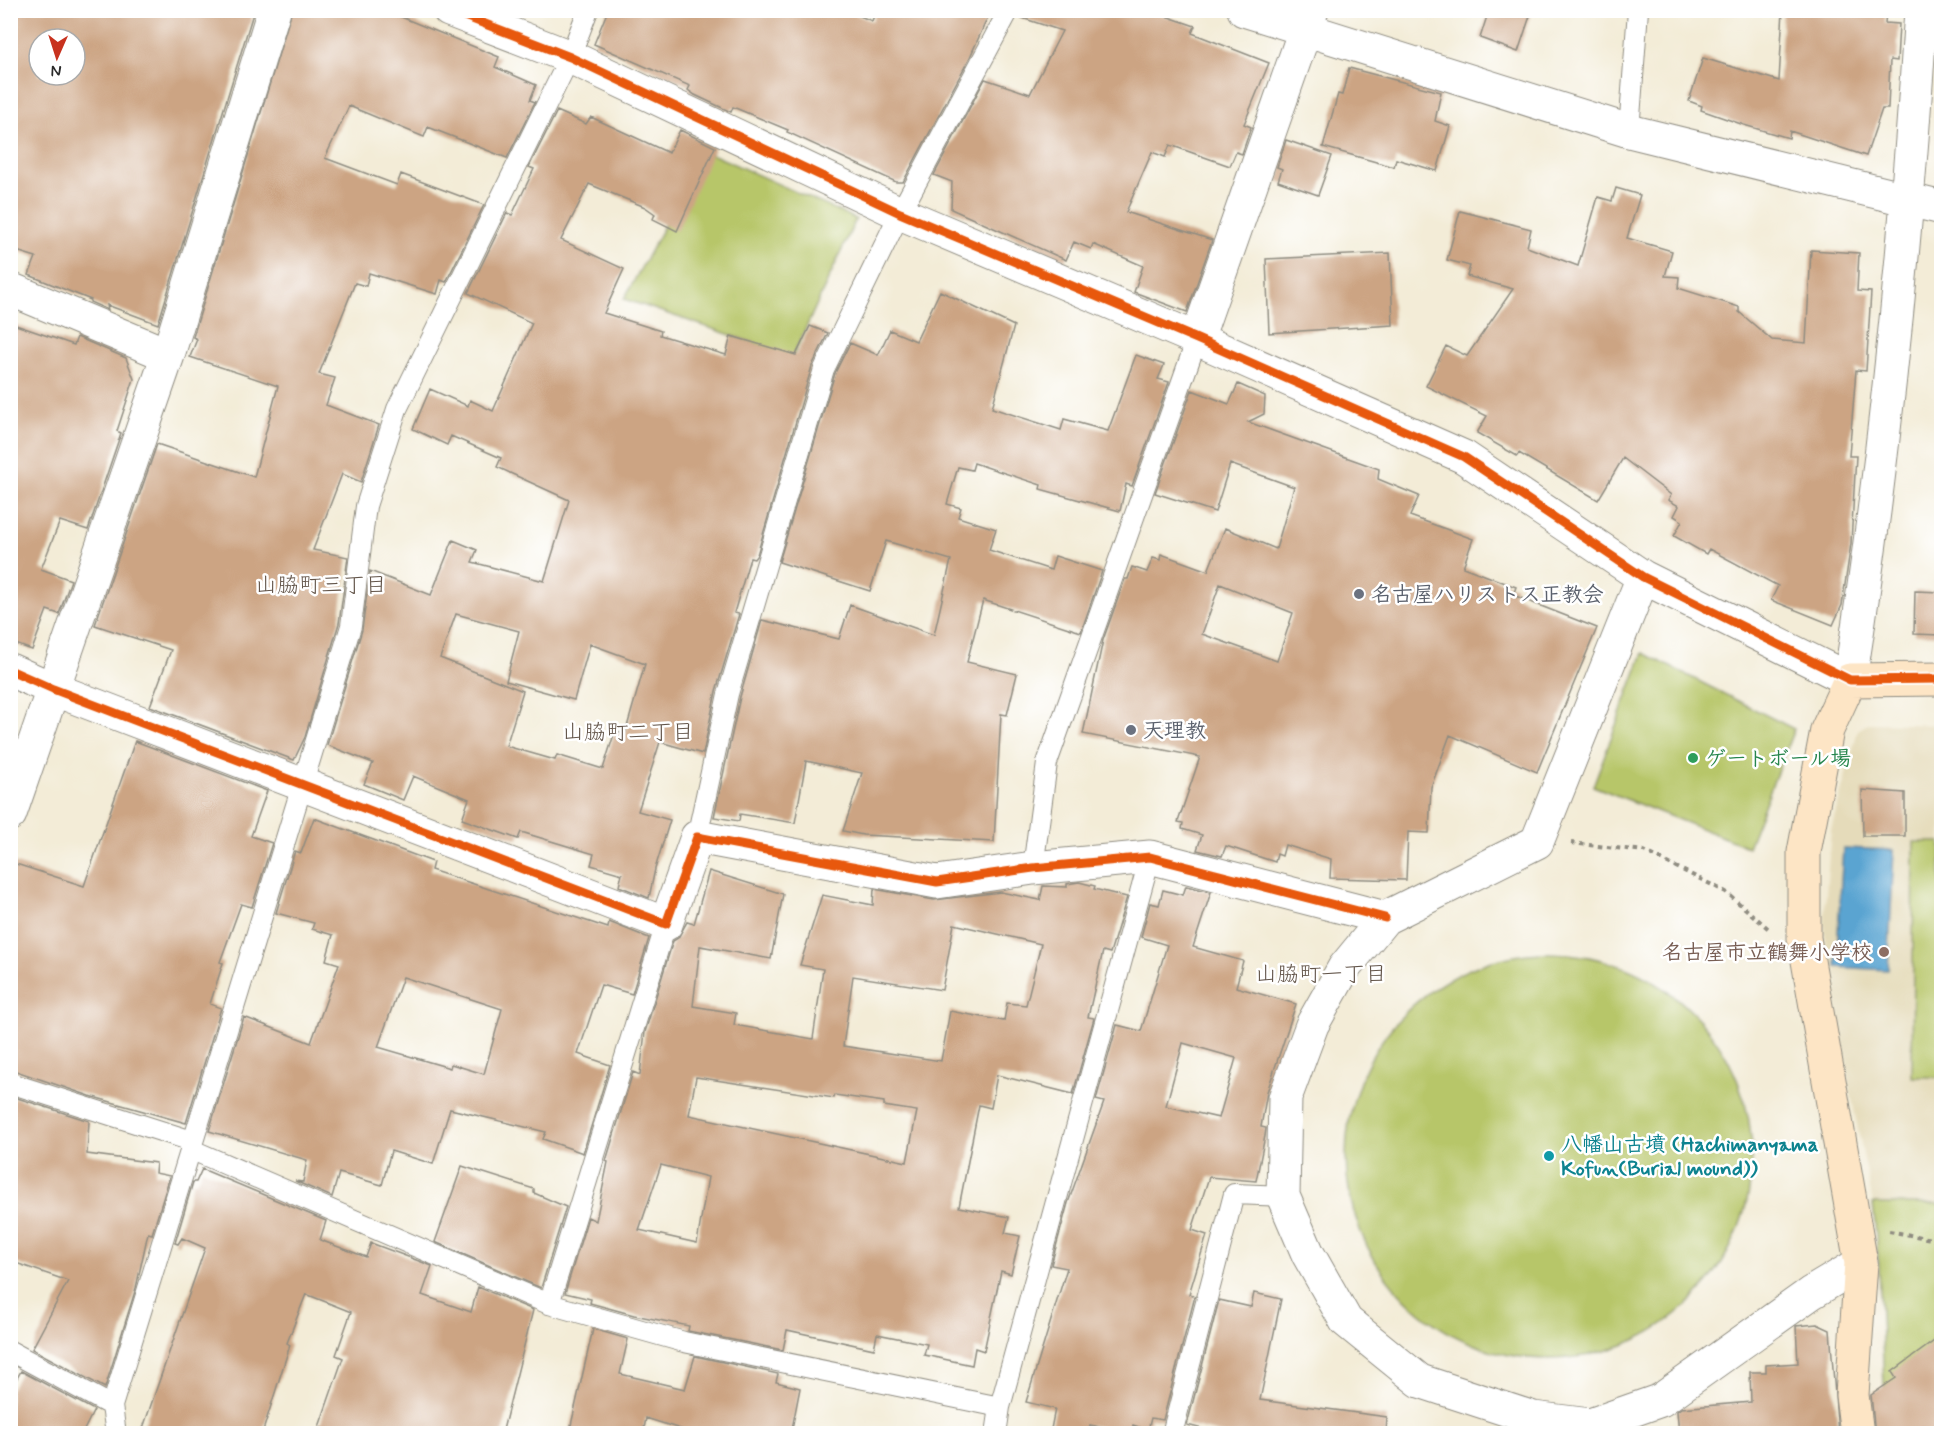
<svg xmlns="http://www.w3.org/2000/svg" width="1952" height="1444" font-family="Mynerve,'Klee One',sans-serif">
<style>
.built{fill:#e5dbba}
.green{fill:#b7c669;stroke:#71784a;stroke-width:1.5}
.water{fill:#5aa4d1;stroke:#42687e;stroke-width:1.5}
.building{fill:#cca483;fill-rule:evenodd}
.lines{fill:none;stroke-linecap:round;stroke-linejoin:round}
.lane-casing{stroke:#8f8c81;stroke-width:22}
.street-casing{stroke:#8f8c81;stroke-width:35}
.secondary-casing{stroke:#8f8c81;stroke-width:35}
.path{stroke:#8f8c81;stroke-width:4;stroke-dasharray:4.5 4.5;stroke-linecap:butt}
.lane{stroke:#fff;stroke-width:20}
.street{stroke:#fff;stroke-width:33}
.secondary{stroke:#fde5c5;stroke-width:33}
.cycleway-casing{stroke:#fff;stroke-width:13}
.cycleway{stroke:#e8590c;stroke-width:9}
.worship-dot{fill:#6b7280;stroke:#fff;stroke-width:2}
.leisure-dot{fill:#2e9e5b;stroke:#fff;stroke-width:2}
.education-dot{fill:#8d6e63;stroke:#fff;stroke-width:2}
.culture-dot{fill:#0f9aa8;stroke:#fff;stroke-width:2}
.labels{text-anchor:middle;stroke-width:5;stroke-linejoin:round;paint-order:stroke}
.worship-label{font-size:21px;font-weight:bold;fill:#5b616d;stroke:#fff;text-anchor:start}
.leisure-label{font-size:21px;font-weight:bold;fill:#27864d;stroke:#fff;text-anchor:start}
.education-label{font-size:21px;font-weight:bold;fill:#785e54;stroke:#fff;text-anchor:end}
.culture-label{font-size:21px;font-weight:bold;fill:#0d838f;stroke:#fff;text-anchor:start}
.neighbourhood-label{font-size:22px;fill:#63554a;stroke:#fff}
</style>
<rect width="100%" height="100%" fill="#fff"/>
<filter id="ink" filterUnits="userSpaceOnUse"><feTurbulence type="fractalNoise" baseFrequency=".0167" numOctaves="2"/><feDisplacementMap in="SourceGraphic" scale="12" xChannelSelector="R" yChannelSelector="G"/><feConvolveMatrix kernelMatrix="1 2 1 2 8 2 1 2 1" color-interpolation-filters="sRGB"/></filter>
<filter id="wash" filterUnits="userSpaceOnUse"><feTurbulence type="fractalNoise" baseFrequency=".008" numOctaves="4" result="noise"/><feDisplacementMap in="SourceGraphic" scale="24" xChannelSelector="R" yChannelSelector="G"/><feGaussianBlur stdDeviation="1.35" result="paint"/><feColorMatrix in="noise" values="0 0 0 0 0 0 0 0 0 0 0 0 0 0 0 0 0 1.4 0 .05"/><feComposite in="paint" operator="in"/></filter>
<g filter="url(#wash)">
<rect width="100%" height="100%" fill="#f3ecd7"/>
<path class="built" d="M1869,723L1941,725V1204H1873L1829,982L1824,922L1831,830L1858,730Z"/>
<path class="green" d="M705,151L856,219L793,356L624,299Z
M1643,653L1794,729L1748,847L1593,786Z
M1914,842H1941V1077H1912Z
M1346 1156a203 203 0 1 1 406 0a203 203 0 1 1-406 0Z
M1873,1204H1941V1433H1886L1879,1267Z"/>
<path class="water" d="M1843,848L1894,850L1888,970L1836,967Z"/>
<g id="blocks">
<path class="building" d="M10,10H254L158,324L107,305L108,310L90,302L91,300L29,275L36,257L10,249ZM39,39H75V75H39Z
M292,10H384L499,57L495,67L536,85L530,100L535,102L507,158L428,127L424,137L349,106L325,158L397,185L401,174L484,205L446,282L441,280L437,294L369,273L366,286L355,283L319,374L335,378L326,405L379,425L361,482L342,474L313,550L348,557L339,623L305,737L294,760L150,706L171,650L95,625L157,444L254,477L278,386L190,357L197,339L193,337Z
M608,10H845L872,21L876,10H991L970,57L903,182H896L787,132L788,130L733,107L731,112L695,95L688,90L690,86L594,44Z
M1021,10H1148L1195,26L1192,33L1269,63L1244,124L1251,127L1242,154L1236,152L1230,166L1170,145L1165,157L1152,152L1126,212L1212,240L1187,312L1134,292L1143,266L1093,244L1091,249L1074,242L1066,260L951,209L952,182L934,175L985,79L1030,94L1062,31L1019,17Z
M1489,10H1532L1518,52L1480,38Z
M1783,10L1886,12L1885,23L1899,24L1897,61L1890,60L1888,109H1882L1866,156L1790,131L1789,138L1744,125L1701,110L1702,106L1689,101L1703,58L1779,81Z
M1349,68L1441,92L1435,121L1450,126L1437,171L1396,159L1394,167L1323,147L1338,94L1342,95Z
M557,111L586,124L591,117L669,153L680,130L715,147L677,231L653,219L655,214L645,207L589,184L561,240L624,269L604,313L661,331L660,335L726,355L731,336L796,355L810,326L828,333L812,366L757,555L754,559L750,558L734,613L739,614L716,691L703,754L660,742L638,811L670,820L655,869L649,898L619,886L622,874L591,865L594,854L521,832L518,839L462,819L469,799L413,776L403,800L364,784L373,763L327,745L362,630L370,571L431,595L453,540L477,550L472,562L544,581L569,500L497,467L501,458L451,436L447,445L413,429L430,389L468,406L470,400L493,411L532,323L468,293L507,213L512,215L534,169L529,167ZM456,614L519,631L506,681L574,700L590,644L645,664L625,734L615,731L603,769L557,755L555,760L506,746L523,691L440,658Z
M1286,140L1332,156L1318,195L1278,181L1282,169L1277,167Z
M1616,188L1640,195L1627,238L1672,251L1665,276L1679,277L1678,288L1739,307V312L1772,340L1806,343L1811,250L1859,253L1857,291L1871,292L1866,371L1856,370L1849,456H1856L1851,543L1842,605L1833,625L1771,600L1778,586L1709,549L1706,554L1674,536L1682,521L1674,516L1679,506L1668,500L1671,495L1623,458L1598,500L1519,453L1517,456L1477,433L1487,416L1426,386L1446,346L1467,356L1513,289L1467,276L1470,266L1447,260L1460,211L1531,229L1527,247L1578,266L1598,197L1612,201Z
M1390,253L1393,325L1269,333L1266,259Z
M940,291L1014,326L992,408L1061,430L1064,419L1108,431L1136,355L1164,365L1158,379L1169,382L1132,486L1126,484L1120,511L1040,489L1041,485L974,463L972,470L958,467L947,504L961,508L958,517L996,529L989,550L1051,570L1055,556L1102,571L1081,632L983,600L967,662L1017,674L1007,715L1001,714L994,842L863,835L843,831L862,773L806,761L795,823L740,814L739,821L714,817L740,697L762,620L839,639L850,605L934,635L951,560L886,541L870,591L779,562L835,373L850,343L878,355L890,330L916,341Z
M10,323L74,345L77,337L126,358L134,379L117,431L121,433L88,530L60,521L41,569L71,580L59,614L47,610L32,650L10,642Z
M1238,384L1265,396L1264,414L1248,422L1379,469L1378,479L1419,496L1410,516L1473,539L1463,567L1516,587L1513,595L1597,628L1537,772L1450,735L1431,787L1429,833L1408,832L1406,880L1330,878L1331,859L1285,845L1282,856L1277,854L1275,862L1226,846L1222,856L1197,850L1202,835L1182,829L1183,823L1178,822L1200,757L1083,734L1103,640L1125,579H1128L1132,567L1147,572L1153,558L1160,560L1161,554L1208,571L1225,528L1276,549L1294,487L1230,464L1215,512L1155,493L1192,390L1229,404ZM1220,584L1293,613L1277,661L1202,634Z
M1915,591L1941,592V635L1914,634Z
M135,741L267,791L251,836L272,843L252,907L241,904L220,962L223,963L210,1004L221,1008L186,1123L90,1096L10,1069V862L84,886Z
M1862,790L1905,793V836H1863Z
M314,818L433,862L431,870L608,928L609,922L649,938L632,994L601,985L578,1054L610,1065L583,1153L543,1139L546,1132L450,1109L433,1164L391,1151L382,1185L339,1173L332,1197L295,1181L303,1182L307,1160L209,1131L244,1017L311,1043L339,964L326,960L333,935L312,929L314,923L276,913L295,851L301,853ZM403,977L502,1009L484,1074L451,1064L450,1068L378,1047Z
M709,871L783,894L771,959L700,946L693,1006L736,1013L734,1025L813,1039L823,969L800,965L822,895L873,905L874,889L934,900L1001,892L1040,900L1043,886L1067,887V884L1079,882L1095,886L1094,889L1127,897L1110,953L1103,951L1088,1017L1094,1018L1073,1094L997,1075L991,1108L979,1105L959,1207L1009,1217L1005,1233L1020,1236L1011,1274L1001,1271L984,1351L975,1348L972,1365L924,1355L927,1344L877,1334L874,1349L787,1330L783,1350L688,1331L689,1326L634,1315L590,1303L591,1299L565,1293L588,1217L596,1221L608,1162L606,1161L633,1072L640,1075L645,1032L673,941L678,938L687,922L694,924ZM954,924L1041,944L1026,1005L1007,1003L1004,1021L950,1011L941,1061L843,1046L853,976L942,990ZM696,1077L834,1098L835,1095L884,1102V1106L917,1111L907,1162L689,1115ZM661,1165L708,1177L697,1243L639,1230Z
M1186,886L1211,892L1193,947L1243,961L1236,987L1296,1004L1267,1092L1261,1127L1266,1128L1265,1136L1256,1181L1209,1177L1192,1230L1207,1235L1189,1294L1195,1296L1163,1420L1151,1418L1148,1430L1133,1425L1131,1434L1090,1425L1088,1434H1050L1055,1409L1026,1402L1067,1268L1051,1265L1068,1203L1104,1102L1096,1100L1117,1025L1141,1031L1167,945L1141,937L1150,903L1159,905L1163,890L1183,895ZM1183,1043L1236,1058L1219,1118L1166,1106Z
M14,1097L89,1121L87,1154L156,1163L155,1173L170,1176L152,1234L148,1233L136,1288L105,1388L32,1349L68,1281L10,1261V1108Z
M462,1166L534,1189V1193L566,1207L541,1288L435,1242Z
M202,1169L326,1221L320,1240L366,1257L371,1243L432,1266L422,1295L471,1312L478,1287L533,1310L502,1434H338L319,1427L343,1358L336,1355L351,1312L306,1294L287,1343L290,1345L262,1434H141L205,1248L182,1238L178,1244L175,1243L193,1182H196Z
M1254,1293L1281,1299L1260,1400L1387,1417L1386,1434H1222L1187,1425L1219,1300L1251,1307Z
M1817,1324L1830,1330L1838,1434H1679L1677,1411L1681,1408L1751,1402L1750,1372H1766V1365L1798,1363L1796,1326Z
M593,1329L628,1339L620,1374L685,1389L695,1356L778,1374L776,1382L800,1388L791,1434H696L646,1418L643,1434H569Z
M1941,1336V1434H1875L1871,1395L1896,1378L1892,1372Z
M21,1371L94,1410L82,1434H10V1391Z"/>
</g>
</g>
<g filter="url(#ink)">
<use href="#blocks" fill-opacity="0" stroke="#8f8c81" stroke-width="1.5"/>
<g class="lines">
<g class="lane-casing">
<path id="lane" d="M1629,131L1638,10
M697,837L728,694L824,369L900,213L1009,10
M1033,868L1047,763L1197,339
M10,1083L192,1141
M190,1149L549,1304L684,1342L1000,1407
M549,1304L666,924
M10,1351L112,1406
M116,1434L112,1406L351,626L366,506L397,409L570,57L588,10
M996,1434L1000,1407L1150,857
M1172,1434L1234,1194L1283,1196"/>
</g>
<g class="street-casing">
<path id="street" d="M449,10L570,57L900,213L1197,339L1464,457L1643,577L1850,680C1885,458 1907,234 1921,10
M1244,10L1629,131L1942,208
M10,289L168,355
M1197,339L1312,10
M1643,577L1537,842L1385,918L1344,968L1312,1025L1285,1098L1283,1196L1308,1254L1346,1321L1420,1381L1533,1418L1590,1425L1661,1400L1811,1293L1861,1263
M10,670L53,689L666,924L697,837L937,882L1033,868L1150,857L1385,918
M10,814L168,355L274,10"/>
</g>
<g class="secondary-casing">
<path id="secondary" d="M1857,1434L1852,1395L1861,1263L1804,938V852L1827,730L1850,680L1942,679"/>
</g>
<path class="path" d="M1571,843L1644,851L1726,892L1770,930
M1889,1231L1942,1241"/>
<use href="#lane" class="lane"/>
<use href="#street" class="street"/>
<use href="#secondary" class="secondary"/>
<g class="cycleway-casing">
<path id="cycleway" d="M449,10L570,57L900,213L1197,339L1464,457L1643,577L1850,680L1942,679
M10,670L53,689L666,924L697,837L937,882L1033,868L1150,857L1385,918"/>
</g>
<use href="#cycleway" class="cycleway"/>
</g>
</g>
<g class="worship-dot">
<circle cx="1359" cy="594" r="6"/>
<circle cx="1131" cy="730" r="6"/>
</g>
<circle class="leisure-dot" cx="1693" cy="758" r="6"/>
<circle class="education-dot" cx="1884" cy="952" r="6"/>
<circle class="culture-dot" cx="1549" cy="1156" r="6"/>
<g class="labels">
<g class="worship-label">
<text x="1371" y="601">名古屋ハリストス正教会</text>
<text x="1143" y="737">天理教</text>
</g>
<g class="leisure-label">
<text x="1705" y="765">ゲートボール場</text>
</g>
<g class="education-label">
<text x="1872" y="959">名古屋市立鶴舞小学校</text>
</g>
<g class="culture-label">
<text x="1561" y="1151">八幡山古墳 (Hachimanyama<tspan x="1561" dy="24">Kofun(Burial mound))</tspan></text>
</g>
<g class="neighbourhood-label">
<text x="321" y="592">山脇町三丁目</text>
<text x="628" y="739">山脇町二丁目</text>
<text x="1321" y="981">山脇町一丁目</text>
</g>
</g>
<rect width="1952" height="1444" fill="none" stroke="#fff" stroke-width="36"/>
<g transform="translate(57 57) rotate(183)"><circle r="28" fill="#ffffff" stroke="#aaaaaa" stroke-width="1.5"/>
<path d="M0-4.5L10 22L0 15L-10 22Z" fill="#c8321e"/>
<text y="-9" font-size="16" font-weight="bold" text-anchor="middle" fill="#2b2b2b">N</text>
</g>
</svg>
